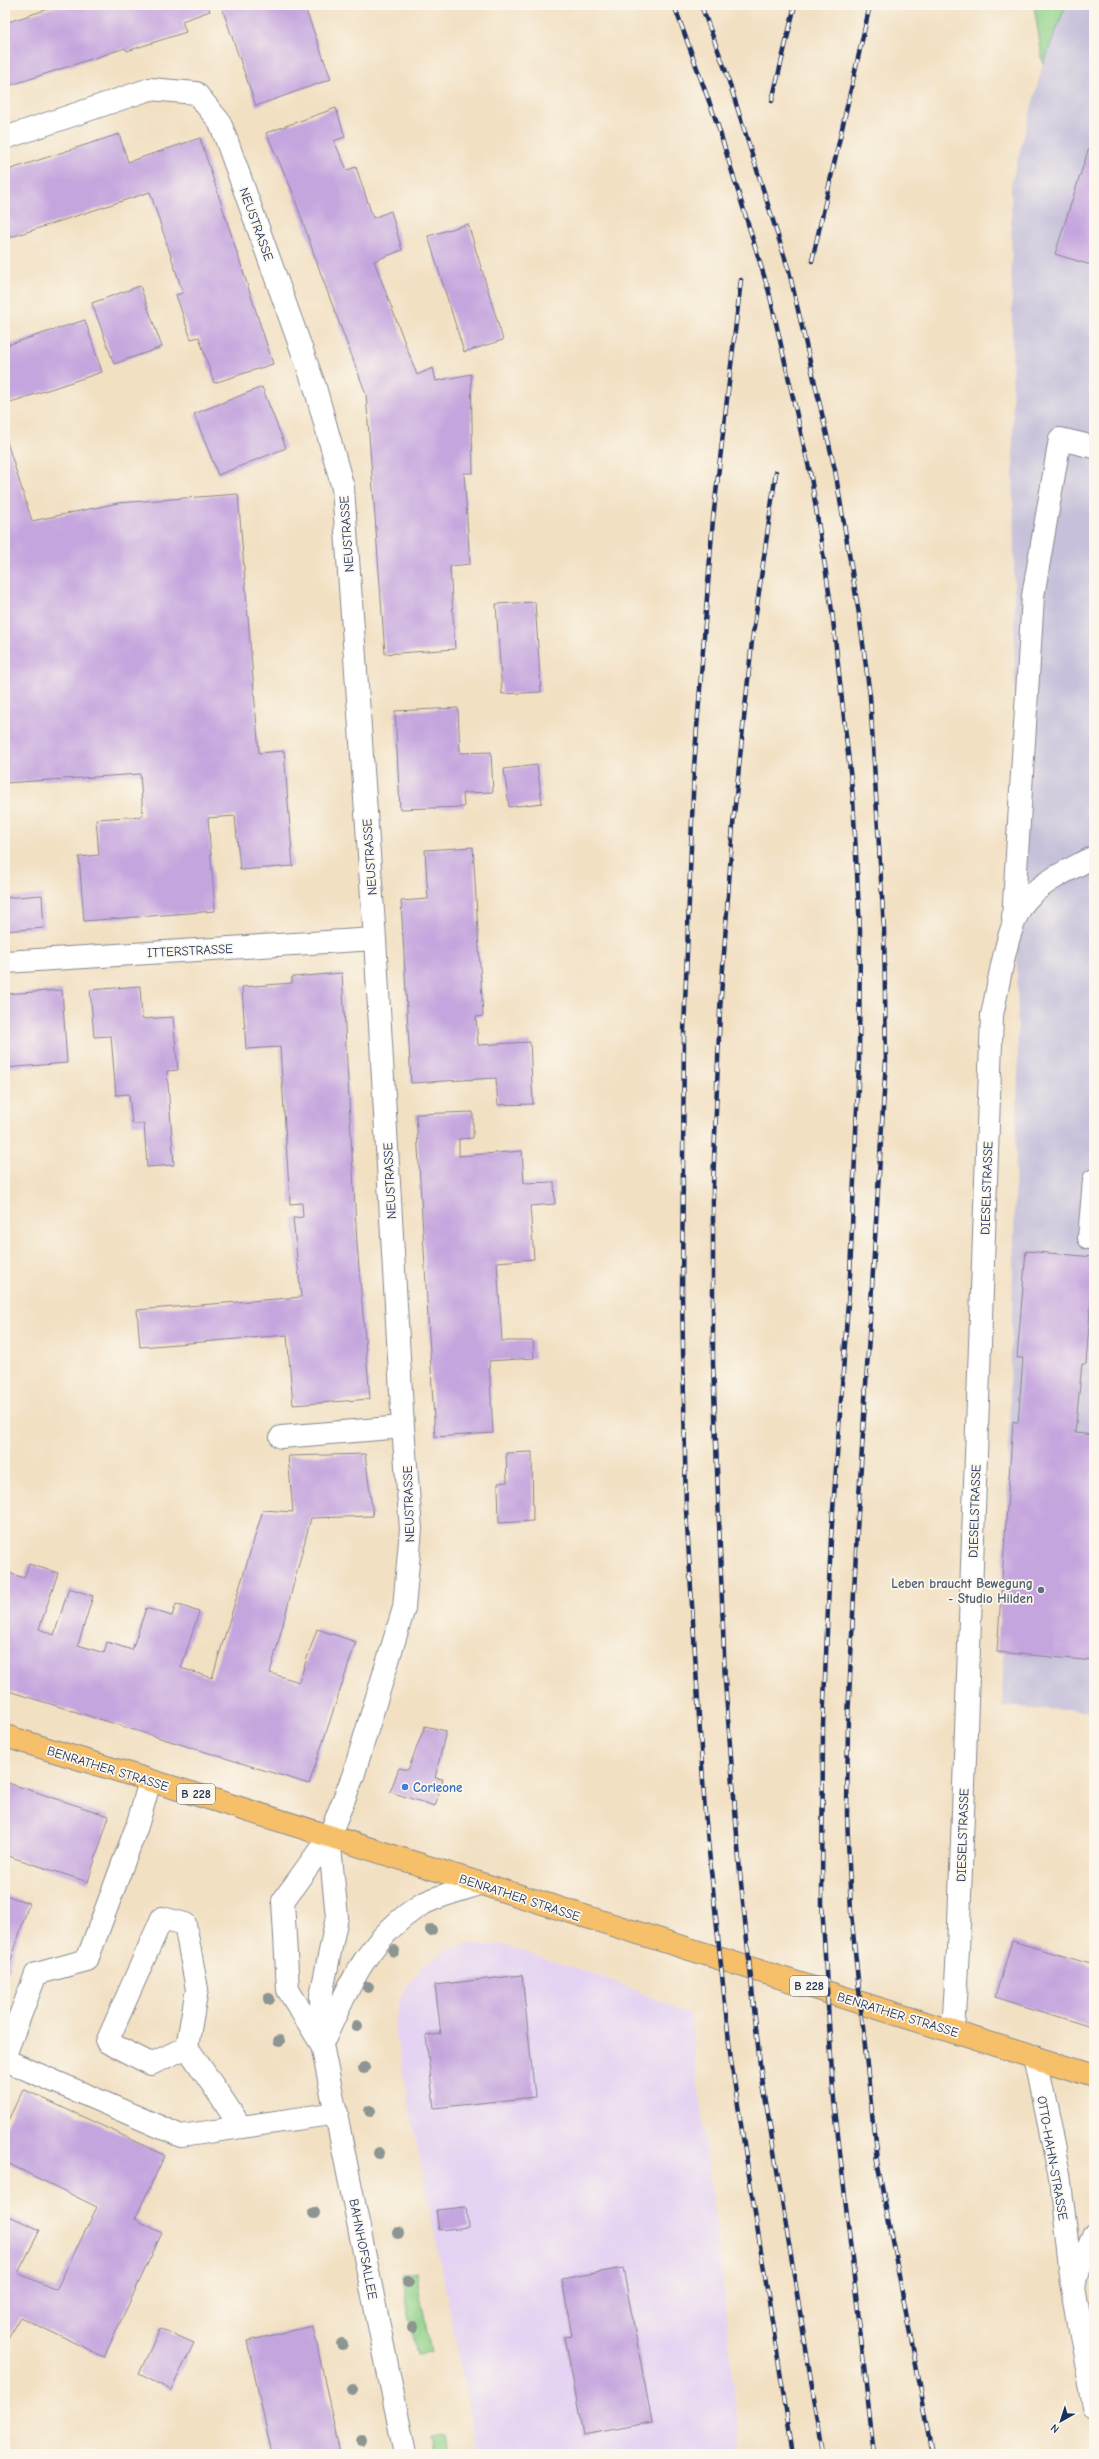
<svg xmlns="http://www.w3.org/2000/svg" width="1099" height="2459" font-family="'Comic Neue',sans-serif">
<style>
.built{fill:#e4d3f2}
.industrial{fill:#c6c0da}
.green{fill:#8ed088;stroke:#548073}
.building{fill:#c5a5de}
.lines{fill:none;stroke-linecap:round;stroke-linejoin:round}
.minor-casing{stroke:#868890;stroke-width:24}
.major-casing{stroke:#868890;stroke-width:24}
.minor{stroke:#fff;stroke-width:22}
.major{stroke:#f6c06b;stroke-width:22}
.rail-casing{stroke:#1b2f5e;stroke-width:4.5}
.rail{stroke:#fbf7ec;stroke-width:3;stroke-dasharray:9;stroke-linecap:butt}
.tree{fill:#8c9591}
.service-dot{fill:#5c6f8a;stroke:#fbf7ec;stroke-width:1.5}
.shop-dot{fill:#3f7fe0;stroke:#fbf7ec;stroke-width:1.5}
.labels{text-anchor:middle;stroke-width:3.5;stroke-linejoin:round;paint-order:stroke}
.shield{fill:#fbf7ec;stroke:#5e6b89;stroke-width:1}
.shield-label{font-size:12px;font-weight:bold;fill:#1b2f5e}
.street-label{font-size:13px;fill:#1b2f5e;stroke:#fbf7ec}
.service-label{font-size:13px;font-weight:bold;fill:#4e5e75;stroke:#fbf7ec;text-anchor:end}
.shop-label{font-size:13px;font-weight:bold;fill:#366cbe;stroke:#fbf7ec;text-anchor:start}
</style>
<rect width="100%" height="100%" fill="#fbf7ec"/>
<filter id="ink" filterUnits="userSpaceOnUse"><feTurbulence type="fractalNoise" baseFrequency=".025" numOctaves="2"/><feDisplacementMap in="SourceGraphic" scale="8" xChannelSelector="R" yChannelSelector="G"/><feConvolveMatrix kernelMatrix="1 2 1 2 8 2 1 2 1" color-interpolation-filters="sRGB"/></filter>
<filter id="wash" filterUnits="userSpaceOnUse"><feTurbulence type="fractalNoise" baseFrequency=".012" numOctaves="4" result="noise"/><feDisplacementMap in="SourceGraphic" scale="16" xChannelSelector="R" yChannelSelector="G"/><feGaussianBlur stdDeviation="0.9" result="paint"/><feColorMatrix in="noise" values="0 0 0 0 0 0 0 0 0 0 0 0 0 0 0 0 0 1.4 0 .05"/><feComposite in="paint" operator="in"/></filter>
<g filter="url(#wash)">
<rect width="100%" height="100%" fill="#f2e0c3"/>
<path class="built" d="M468,1944L503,1945L614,1981L689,2014L718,2242L740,2443L738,2454H478L394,2028L402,1993L422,1966L446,1950Z"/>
<path class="industrial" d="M1066,5H1094V1712L1002,1706L1018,1073L1011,185L1043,64Z"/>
<path class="green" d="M1034,5H1066L1043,64Z
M416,2272L431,2353L417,2355L401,2275Z
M445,2434L448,2454H436L433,2436Z"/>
<g id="blocks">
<path class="building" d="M61,5H208L210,11L182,21L186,32L127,51L125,48L5,87V23Z
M221,5H304L331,79L256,106Z
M336,108L345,137L334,141L347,170L356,167L373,218L391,211L402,250L374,261L417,375L433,368L436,381L471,374L473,473H464L470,564L450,566L455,649L385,654L366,394L323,280L291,188L266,133Z
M119,134L128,162L200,138L273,364L214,383L199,337L191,339L176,295L183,293L150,192L5,239V171Z
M1092,138H1094V266L1055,254Z
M468,224L503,340L464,352L428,236Z
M140,286L162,347L114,364L92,303Z
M85,320L102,372L5,404V341L7,345Z
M262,387L286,448L218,475L194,414Z
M5,436L32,521L118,503L238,494L259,753L284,751L293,866L240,870L235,816L208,818L215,911L84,921L79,857L99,855L96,819L143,816L140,774L5,783Z
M535,602L541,692L502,694L496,604Z
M458,708L460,753L491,752L493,792L463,793L464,807L400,809L395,711Z
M537,765L542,803L509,807L504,769Z
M473,847L483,1016L476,1017L478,1045L530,1042L533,1104L498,1105L496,1078L411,1083L401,901L428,899L425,850Z
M42,895L44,928L5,931V898Z
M342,973L357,1244L370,1399L293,1405L287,1335L140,1347L137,1310L301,1297L293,1218L303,1217L302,1203L290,1204L280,1047L246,1049L242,987L292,983V977Z
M140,986L142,1019L173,1017L178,1070L167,1071L174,1165L147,1167L144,1124H132L129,1094L116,1095L111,1036L94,1037L90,990Z
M62,990L67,1063L5,1068V994Z
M473,1112V1138L459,1139V1156L522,1151L524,1183L554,1182L555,1204L530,1206L534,1259L497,1262L502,1341H533L534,1358L489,1361L493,1433L435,1437L416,1114Z
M1026,1251L1094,1257L1086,1364H1082L1075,1433L1094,1435V1661L997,1652L1013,1421L1018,1423L1023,1358H1017Z
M532,1452L533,1521L499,1523L498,1483L507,1482L506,1453Z
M365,1454L373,1516L311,1518L270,1673L299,1682L317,1629L356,1642L309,1784L5,1690V1576L6,1572L24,1578L29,1564L58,1573L39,1629L54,1635L69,1588L93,1596L78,1645L104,1653L107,1642L132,1650L146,1608L172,1616L176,1604L199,1612L181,1668L212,1678L263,1510L293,1512L288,1456Z
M425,1726L446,1731L435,1778L443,1779L435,1806L390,1792L399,1768L408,1770Z
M5,1782L109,1816L88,1882L5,1855Z
M5,1895L29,1903L5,1980Z
M1012,1941L1094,1965V2028L995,1997Z
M522,1975L535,2097L434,2108L426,2036L441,2034L435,1985Z
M23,2089L165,2155L135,2219L162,2233L104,2357L20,2317L5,2343V2214L40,2230L18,2273L56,2290L97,2207L5,2162V2127Z
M466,2207L468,2227L439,2230L436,2210Z
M623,2268L652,2422L583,2435L565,2337L572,2336L562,2279Z
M313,2326L340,2454H272L247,2341Z
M160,2328L194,2343L171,2390L139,2374Z"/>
</g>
</g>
<g filter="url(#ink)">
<use href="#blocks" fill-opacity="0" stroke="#868890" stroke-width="1"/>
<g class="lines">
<g class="minor-casing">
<path id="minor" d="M5,138L150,89L196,93L219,121L224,133L315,387L343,488L375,939L403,1427L411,1529L404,1608L353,1776L329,1837L283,1901L288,1990L322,2045
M1013,919L1033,596L1060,439L1094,447
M5,962L375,939
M1089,1238L1094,1180
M281,1437L403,1427
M329,1837L337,1917L321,1996L322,2045L405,2454
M953,2031L958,1950L992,1015C999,985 1007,918 1029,897C1047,879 1073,868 1094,857
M325,2038C349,1985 368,1939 419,1906C436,1896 460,1891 479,1884
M187,2047L151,2064L107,2042L162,1918L185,1924L197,1989L187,2047L241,2127
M5,2055L36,1974L87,1960L137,1826L150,1781
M1035,2057L1059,2173L1072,2284L1094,2407
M5,2060L181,2136L337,2113
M1073,2283L1094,2234"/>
</g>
<g class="major-casing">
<path id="major" d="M5,1736L211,1799L1094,2076"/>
</g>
<use href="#minor" class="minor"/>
<use href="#major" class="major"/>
<g class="rail-casing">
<path id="rail" d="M674,5L718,126L769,292L811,477L832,611L853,798L860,930L859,1060L850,1275L831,1538L823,1725L822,1903L833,2091L874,2454
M701,5L725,69L789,271L835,470L859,614L870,696L884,929L886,1060L857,1530L848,1719L847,1815L851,1913L877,2161L933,2454
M772,101L795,5
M812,261L870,5
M741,280L713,519L694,767L684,1032L682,1294L686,1509L705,1813L731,2061L793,2454
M776,472L752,641L733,825L720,1010L713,1186V1363L725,1681L740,1873L760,2065L823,2454"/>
</g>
<use href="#rail" class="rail"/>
</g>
<g class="tree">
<circle cx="431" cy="1930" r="6"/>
<circle cx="394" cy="1951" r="6"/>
<circle cx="368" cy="1987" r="6"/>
<circle cx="269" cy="1999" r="6"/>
<circle cx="357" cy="2026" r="6"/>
<circle cx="279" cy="2041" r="6"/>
<circle cx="364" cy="2068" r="6"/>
<circle cx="370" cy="2111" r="6"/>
<circle cx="379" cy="2153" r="6"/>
<circle cx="314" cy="2213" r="6"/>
<circle cx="398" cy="2233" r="6"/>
<circle cx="408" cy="2282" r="6"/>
<circle cx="413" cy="2327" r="6"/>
<circle cx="342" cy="2344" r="6"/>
<circle cx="353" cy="2390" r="6"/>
<circle cx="362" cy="2440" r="6"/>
</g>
</g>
<circle class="service-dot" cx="1041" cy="1590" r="4"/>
<circle class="shop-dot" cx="405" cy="1787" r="4"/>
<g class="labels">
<g class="shield">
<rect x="177" y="1784" width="38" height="20" rx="3"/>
<rect x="790" y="1976" width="38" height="20" rx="3"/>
</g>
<g class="shield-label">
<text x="196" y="1798">B 228</text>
<text x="809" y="1990">B 228</text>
</g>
<g class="street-label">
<text transform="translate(257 224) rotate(70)" y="5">NEUSTRASSE</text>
<text transform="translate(346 534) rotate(-94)" y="5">NEUSTRASSE</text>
<text transform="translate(369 857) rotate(-94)" y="5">NEUSTRASSE</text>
<text transform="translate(190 950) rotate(-3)" y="5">ITTERSTRASSE</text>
<text transform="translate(389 1181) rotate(-93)" y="5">NEUSTRASSE</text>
<text transform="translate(986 1188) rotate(-88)" y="5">DIESELSTRASSE</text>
<text transform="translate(408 1504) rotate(-92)" y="5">NEUSTRASSE</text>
<text transform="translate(974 1511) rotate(-88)" y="5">DIESELSTRASSE</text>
<text transform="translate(108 1768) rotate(17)" y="5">BENRATHER STRASSE</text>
<text transform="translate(962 1835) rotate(-88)" y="5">DIESELSTRASSE</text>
<text transform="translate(520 1897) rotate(18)" y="5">BENRATHER STRASSE</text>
<text transform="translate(898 2014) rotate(17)" y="5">BENRATHER STRASSE</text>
<text transform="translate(1053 2158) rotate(80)" y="5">OTTO-HAHN-STRASSE</text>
<text transform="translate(364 2249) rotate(79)" y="5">BAHNHOFSALLEE</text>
</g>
<g class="service-label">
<text x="1033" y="1588">Leben braucht Bewegung<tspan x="1033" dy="15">- Studio Hilden</tspan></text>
</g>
<g class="shop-label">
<text x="413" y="1792">Corleone</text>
</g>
</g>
<rect width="1099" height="2459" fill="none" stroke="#fbf7ec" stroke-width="20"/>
<g transform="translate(1061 2421) rotate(219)" stroke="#fbf7ec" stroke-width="3" paint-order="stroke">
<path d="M0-3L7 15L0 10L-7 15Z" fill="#1b2f5e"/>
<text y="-6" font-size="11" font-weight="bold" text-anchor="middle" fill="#1b2f5e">N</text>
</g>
</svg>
